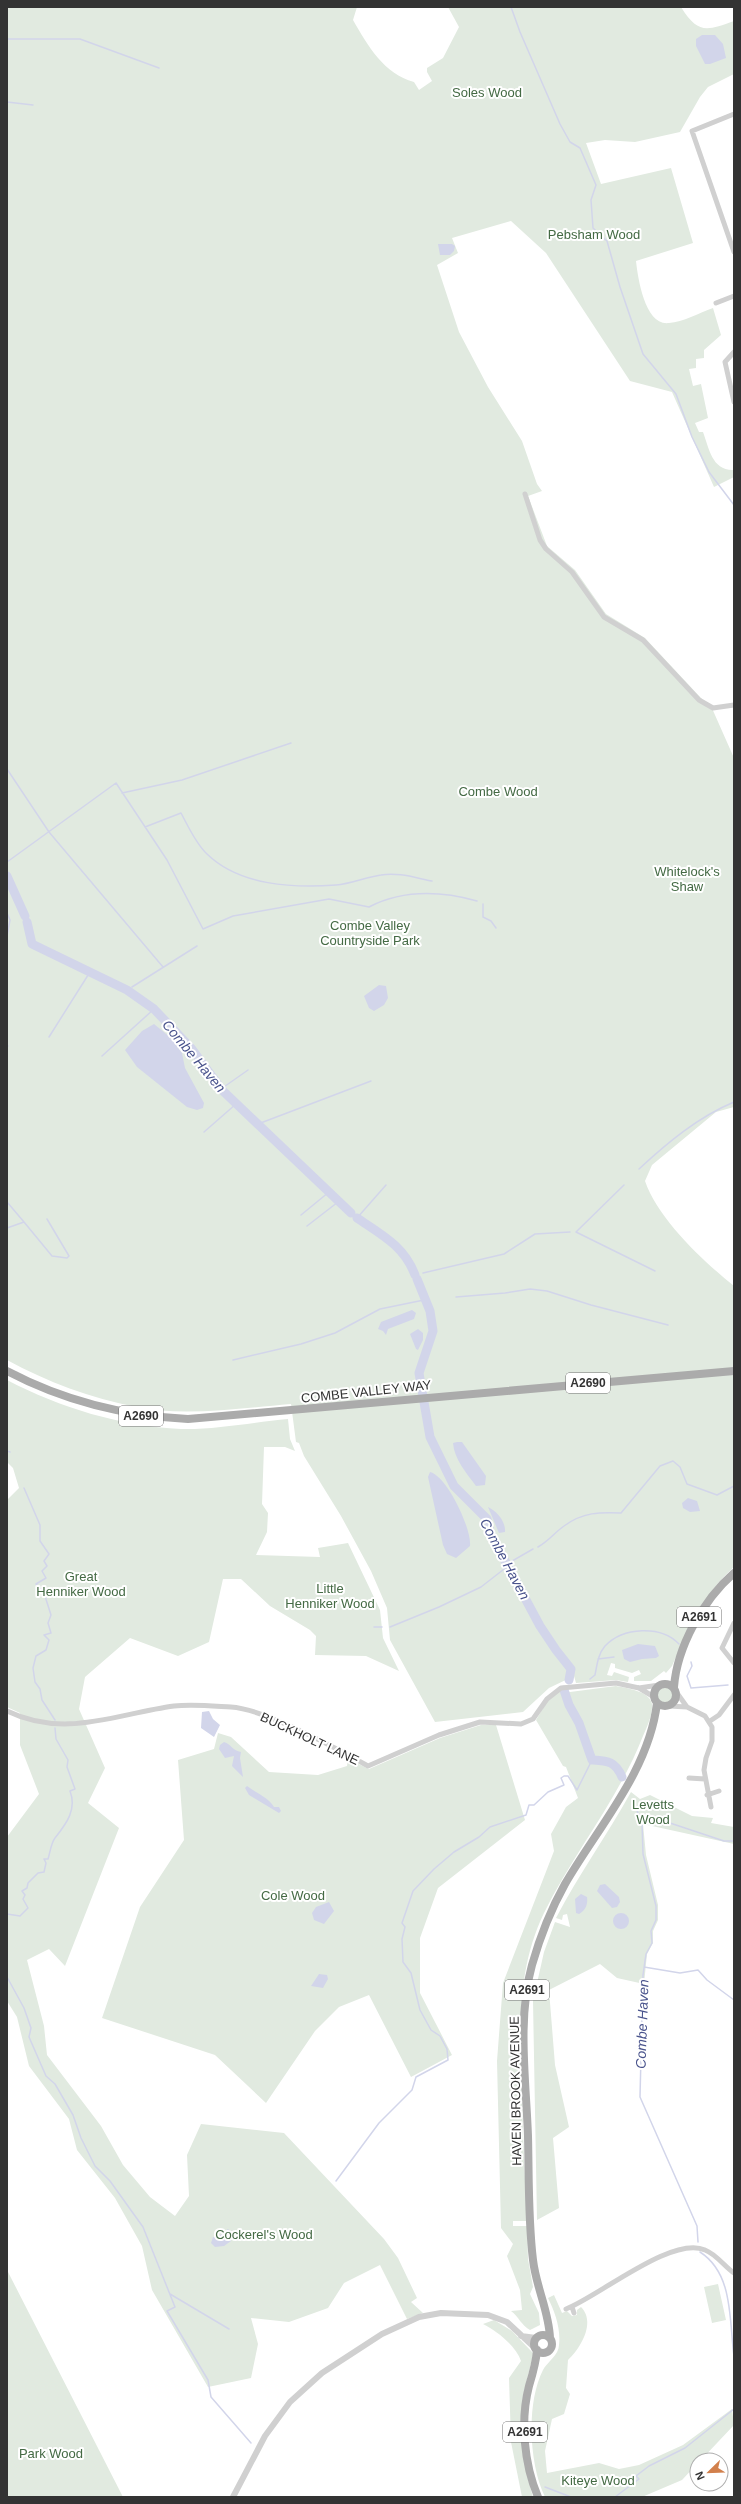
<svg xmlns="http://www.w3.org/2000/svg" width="741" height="2504" font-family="Helvetica,sans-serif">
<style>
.green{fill:#e1eae0}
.water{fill:#d2d5ea}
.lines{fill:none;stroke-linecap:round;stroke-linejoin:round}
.stream{stroke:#d2d5ea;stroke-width:1.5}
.river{stroke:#d2d5ea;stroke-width:9}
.minor{stroke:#d0d0d0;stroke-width:5}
.tertiary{stroke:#d0d0d0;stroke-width:6}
.primary{stroke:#ababab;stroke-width:8}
.labels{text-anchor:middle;stroke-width:4;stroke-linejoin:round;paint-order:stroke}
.shield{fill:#fff;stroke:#707070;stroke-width:1}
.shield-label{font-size:12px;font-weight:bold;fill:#333}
.park-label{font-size:13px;fill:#446a44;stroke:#fff}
.street-label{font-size:13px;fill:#333;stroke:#fff}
.water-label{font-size:14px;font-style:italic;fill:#49538c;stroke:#fff}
</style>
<rect width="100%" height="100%" fill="#fff"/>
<path class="green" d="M7,7H357L353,20C368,46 384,74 414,82L419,90L432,81L427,72V68L443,58L459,27L448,7H681C698,34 706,31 734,21V74L708,87L700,97L680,132L635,142L605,140L586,143L601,184L671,168L693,243L636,261C638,279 645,326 669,323C683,322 699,313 713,308L721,335L704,350V358L696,359V368L689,369L693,386L701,384L708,418L695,423L699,432H703C709,448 712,471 734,470V477L714,487L672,392L630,381L546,253L511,221L452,238L458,253L437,265L459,332L488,387L522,441L537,484L542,491L528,496L547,546L575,570L606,614L645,638L701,698L711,706L734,758V1107L716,1112L652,1165L645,1181C658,1219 703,1261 734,1286V1567C703,1594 688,1630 672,1666L666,1673L664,1671L651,1681H634V1677L641,1674L639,1670L632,1673L615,1668V1664L611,1663L607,1675L612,1676L614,1672L629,1677L628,1682L616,1680L576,1683L574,1676L549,1688L523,1712L435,1722L390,1640L387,1608L371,1571L341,1516L304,1456L299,1443L296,1442L291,1404C242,1408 184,1417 136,1407C91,1398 47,1382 7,1360Z
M7,1380C61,1408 120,1426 181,1429C213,1430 255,1422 288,1419L290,1439L295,1451L285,1447H264L262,1504L268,1513L267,1532L256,1555L320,1557L318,1548L348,1543L380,1610L383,1638L399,1671L366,1656L315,1655L316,1636L310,1630L270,1606L241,1579H223L209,1642L178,1656L130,1638L85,1677L79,1709L105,1768L88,1803L119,1828L65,1966L49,1949L27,1960L44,2026L47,2055L101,2126L123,2165L150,2197L175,2216L189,2196L187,2155L201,2124L284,2133L384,2239L398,2258L417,2298L411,2302L423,2313L407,2319L380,2265L344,2283L328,2308L289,2322L251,2318L258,2344L251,2378L208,2387L152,2290L142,2246L115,2198L77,2150L69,2119L29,2066L17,2017L7,2001V1837L39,1794L20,1745V1713L7,1707V1500L19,1488L13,1468L7,1462Z
M656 1695a9 9 0 1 1 18 0a9 9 0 1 1-18 0Z
M616,1686C626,1688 650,1691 652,1704C653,1714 647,1727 643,1736C618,1800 574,1852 544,1913C516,1971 519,2034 522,2097C523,2138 525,2179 527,2221H513V2226H527L528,2259L533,2287L530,2294L539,2313L540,2325L530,2330C521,2325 519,2317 511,2311L522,2310L520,2290L507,2256L513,2244L501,2228L497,2061L503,1983L554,1851L551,1834L566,1807L578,1798L566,1767L563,1766L536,1720L548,1700L562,1689L570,1692Z
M481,1725H496L525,1820L438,1888L420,1938V1993L452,2055L411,2077L369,1995L339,2007L315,2031L266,2103L215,2055L102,2018L140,1907L184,1840L178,1760L214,1749L218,1733L231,1737L269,1772L318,1775L347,1766L348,1759L369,1769L440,1738Z
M631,1792L640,1799L650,1795L692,1816L713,1818L711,1823L734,1827V1844L643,1824L646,1855L658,1905V1920L653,1931V1943L647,1954L644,1984L617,1978L600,1964L549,1990L555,2065L569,2127L553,2138L559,2208L537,2220L533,2001L544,1952L555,1922L570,1927L567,1914L563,1915L562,1920L556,1918C579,1874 607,1835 631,1792Z
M7,2270L123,2497H7Z
M718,2284L726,2320L712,2323L704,2287Z
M554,2295L562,2313L567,2311L572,2316L577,2315V2310L581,2307C596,2322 581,2348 568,2360L566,2388L570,2394L564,2414L552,2419L545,2451L547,2473L599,2463L619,2469L639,2465L683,2445L732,2409L734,2425L701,2460H697V2464L682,2480L642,2497H545C529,2465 526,2403 543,2370C547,2362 559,2355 559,2345C561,2329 555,2312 548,2298Z
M494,2320L512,2331L533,2353C530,2371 524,2387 522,2405C518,2436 524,2467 533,2497H522L511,2442L509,2378L521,2361C516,2346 497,2331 483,2324Z"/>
<path class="water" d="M702,35H715L723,44L726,58L710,64H705L696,46V39Z
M438,244H452L455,246L454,251L450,255H440Z
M379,985L386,986L388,998L384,1005L374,1011L369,1008L364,996Z
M154,1024L171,1038L182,1053L185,1068L204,1103L203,1108L197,1110L187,1107L137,1067L125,1050L142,1031Z
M412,1310L416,1313L414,1319L388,1329L386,1335L383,1331L378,1329L381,1322Z
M418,1329L423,1333V1340L418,1350L416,1349L410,1334Z
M457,1442H462L486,1476L485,1485L476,1486C467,1474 454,1459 453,1443Z
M430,1472C447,1476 472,1529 470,1546L456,1558L447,1554L443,1545L428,1477Z
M688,1498L697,1501L700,1511L690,1512L683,1508L682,1503Z
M488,1507C497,1511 506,1522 505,1532L499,1533Z
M638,1644L655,1646L659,1656L656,1658L642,1659L630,1662L624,1659L622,1650Z
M209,1711L213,1719L220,1725L214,1737L201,1728L202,1712Z
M224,1742C231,1744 233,1751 241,1752L240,1758L243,1777L232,1766L234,1756L225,1758L219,1749L220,1745Z
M247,1786C256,1793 269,1798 274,1807H279L281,1811L279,1813L249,1795L245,1788Z
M605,1884L619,1897L620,1902L617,1907L612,1908L597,1891L600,1885Z
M581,1894L587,1897C588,1904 586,1910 579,1914L576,1913L575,1899Z
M329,1902L334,1911L324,1924L314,1920L312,1913L316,1907Z
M613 1921a8 8 0 1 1 16 0a8 8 0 1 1-16 0Z
M319,1974L327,1975L328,1979L323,1988L311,1986Z
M228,2229L232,2233L231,2241L224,2246L215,2247L211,2243L213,2237H218Z"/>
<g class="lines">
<path class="stream" d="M511,7L520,32L560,124L570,142L580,148L596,185L591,200L593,228L607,241L620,287L643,354L676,394L692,437L709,472L734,505
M7,39H80L159,68
M7,102L33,105
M7,769L49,832L163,967
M122,793L182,780L291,743
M145,827L181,813C188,826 196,844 207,854C240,886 293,888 336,885C351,884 366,877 381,875C398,872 416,878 432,881
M7,862L116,783L167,860L203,929L233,916L329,899L369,907C402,890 441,891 477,901
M483,904V917L491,921L496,928
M7,913L10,920L7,936
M132,987L197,946
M49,1037L90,972
M7,1046H8
M102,1056L154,1009
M221,1089L248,1070
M258,1124L371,1081
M204,1132L236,1104
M639,1169C667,1143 698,1117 734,1102
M624,1185L576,1232L655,1271
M7,1202L24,1222L7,1228
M301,1215L329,1192
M357,1218L386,1185
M24,1222L52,1256L67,1258L69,1256L47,1219
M307,1226L338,1202
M423,1273L504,1254L535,1234L570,1232
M456,1297L505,1293L530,1289L547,1291L591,1305L668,1325
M233,1360L301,1344L335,1333L380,1309L424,1300
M7,1451L10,1452
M24,1488L40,1525V1541L49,1554L44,1561L47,1566L42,1571L46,1578L36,1584L44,1593L51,1615L48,1623L51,1633L44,1635L49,1640L46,1650L36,1656L33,1668L35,1682L40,1689L42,1700L55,1720
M538,1547C550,1540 554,1533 564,1526C583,1512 600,1512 621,1513L660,1466L673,1461L680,1467L687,1484L717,1495L734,1486
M507,1564L533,1549
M374,1627H382
M390,1627L439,1607L481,1587L508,1566
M598,1659L614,1657
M691,1662L692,1666L687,1676L691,1688L728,1685
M590,1679L595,1675C597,1665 598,1654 605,1646C623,1627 661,1625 679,1644
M633,1801L642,1823L643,1854L656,1906V1920L651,1931L652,1943L646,1954L643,1975L640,2097L697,2226L698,2242
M642,1823H670L724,1841H734
M7,1914L20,1916L28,1908L23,1899L25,1895L22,1891L27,1888L28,1883L38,1873L44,1872L46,1863L44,1859H48C50,1853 51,1843 55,1838C67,1823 77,1809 70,1791L75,1789L67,1767L68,1760L56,1739L55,1728
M644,1967L680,1973L698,1970L707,1980L734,2000
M7,1977L24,2008L31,2028L29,2037L46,2076L55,2084L73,2115L81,2138L95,2166L110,2181L143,2227L175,2307L167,2311L208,2380L211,2397L251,2443
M336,2181L379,2123L412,2090L416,2077L448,2060L447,2049L440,2036L431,2030L420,2010L411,1973L403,1962L402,1939L405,1927L402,1923L413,1891L434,1869L454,1852L479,1837L490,1827L526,1815L529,1805H534L548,1792L564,1785L561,1778L564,1776H568L577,1790L592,1760
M700,2252C734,2274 729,2321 734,2356
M170,2294L229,2329
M545,2487L571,2497
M615,2497L639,2479L636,2476L649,2466L685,2448L734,2409"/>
<path class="river" d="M7,876L25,916
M27,922L32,944L127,990L154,1009L191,1048L222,1090L351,1213
M357,1218C382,1235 404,1246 415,1275
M417,1279L430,1311L433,1331L419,1373L430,1437L454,1486L487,1519L491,1535L540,1626L556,1650L571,1669L569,1680
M564,1690L569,1705L579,1723L592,1760C608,1761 615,1761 622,1777"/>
<path class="minor" d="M734,114L692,131L734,252
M716,303L734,296
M734,352L725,362L734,402
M525,494L540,540L546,549L572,572L604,617L643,640L699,700L713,708L734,705
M734,1623L722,1648L734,1663
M639,1688L654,1697
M677,1693L687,1707L705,1716L712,1727V1741L706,1758L704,1770L711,1807
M669,1706L687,1707
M7,1711C65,1739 115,1714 174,1706C192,1704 213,1706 231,1707C265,1709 337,1749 368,1766L439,1735L480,1722L521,1724L533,1719L547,1699L561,1688L616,1683L639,1688L659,1685
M710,1721L719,1715L734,1695
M689,1778L705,1779
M707,1795L719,1791
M572,2307L574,2313
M566,2309C598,2297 672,2235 705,2250C716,2254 725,2267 734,2273"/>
<path class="tertiary" d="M521,2336L536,2338
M233,2497L265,2436L290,2402L322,2373L382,2334L419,2317L441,2313L488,2315L507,2322L535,2348"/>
<path class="primary" d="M7,1371C64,1401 124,1416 188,1419L734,1371
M654 1695a11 11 0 1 1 22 0a11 11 0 1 1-22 0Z
M674,1687C677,1647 703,1600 734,1573
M534 2344a9 9 0 1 1 18 0a9 9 0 1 1-18 0Z
M550,2338C549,2311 536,2287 533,2260C528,2219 529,2177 528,2136C526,2080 517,2019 532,1965C540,1937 551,1909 565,1884C598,1827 649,1771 657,1703
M537,2350C536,2363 533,2373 529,2386C520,2421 524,2464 538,2497"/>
</g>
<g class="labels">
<g class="shield">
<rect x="566" y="1373" width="44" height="20" rx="3"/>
<rect x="119" y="1406" width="44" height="20" rx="3"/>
<rect x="677" y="1607" width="44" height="20" rx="3"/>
<rect x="505" y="1980" width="44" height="20" rx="3"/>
<rect x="503" y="2422" width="44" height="20" rx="3"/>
</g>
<g class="shield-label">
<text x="588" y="1387">A2690</text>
<text x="141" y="1420">A2690</text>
<text x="699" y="1621">A2691</text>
<text x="527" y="1994">A2691</text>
<text x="525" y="2436">A2691</text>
</g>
<g class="park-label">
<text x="487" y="97">Soles Wood</text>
<text x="594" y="239">Pebsham Wood</text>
<text x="498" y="796">Combe Wood</text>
<text x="687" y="876">Whitelock's<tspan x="687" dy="15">Shaw</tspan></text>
<text x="370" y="930">Combe Valley<tspan x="370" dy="15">Countryside Park</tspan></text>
<text x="81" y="1581">Great<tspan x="81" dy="15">Henniker Wood</tspan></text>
<text x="330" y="1593">Little<tspan x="330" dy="15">Henniker Wood</tspan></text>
<text x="653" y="1809">Levetts<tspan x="653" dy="15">Wood</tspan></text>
<text x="293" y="1900">Cole Wood</text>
<text x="264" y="2239">Cockerel's Wood</text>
<text x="51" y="2458">Park Wood</text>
<text x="598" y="2485">Kiteye Wood</text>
</g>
<g class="street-label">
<text transform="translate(366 1391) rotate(-6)" y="5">COMBE VALLEY WAY</text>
<text transform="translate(310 1738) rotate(25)" y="5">BUCKHOLT LANE</text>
<text transform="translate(515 2091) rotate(-91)" y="5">HAVEN BROOK AVENUE</text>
</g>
<g class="water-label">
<text transform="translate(194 1056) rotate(50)" y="5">Combe Haven</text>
<text transform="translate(505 1559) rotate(62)" y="5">Combe Haven</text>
<text transform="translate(642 2024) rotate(-88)" y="5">Combe Haven</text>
</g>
</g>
<rect width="741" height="2504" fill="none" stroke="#333333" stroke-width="16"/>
<g transform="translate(709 2472) rotate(247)"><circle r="19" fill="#ffffff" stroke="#adadad"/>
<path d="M0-3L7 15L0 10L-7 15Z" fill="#d2804c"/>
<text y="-6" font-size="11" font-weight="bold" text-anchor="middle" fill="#333333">N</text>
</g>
</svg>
